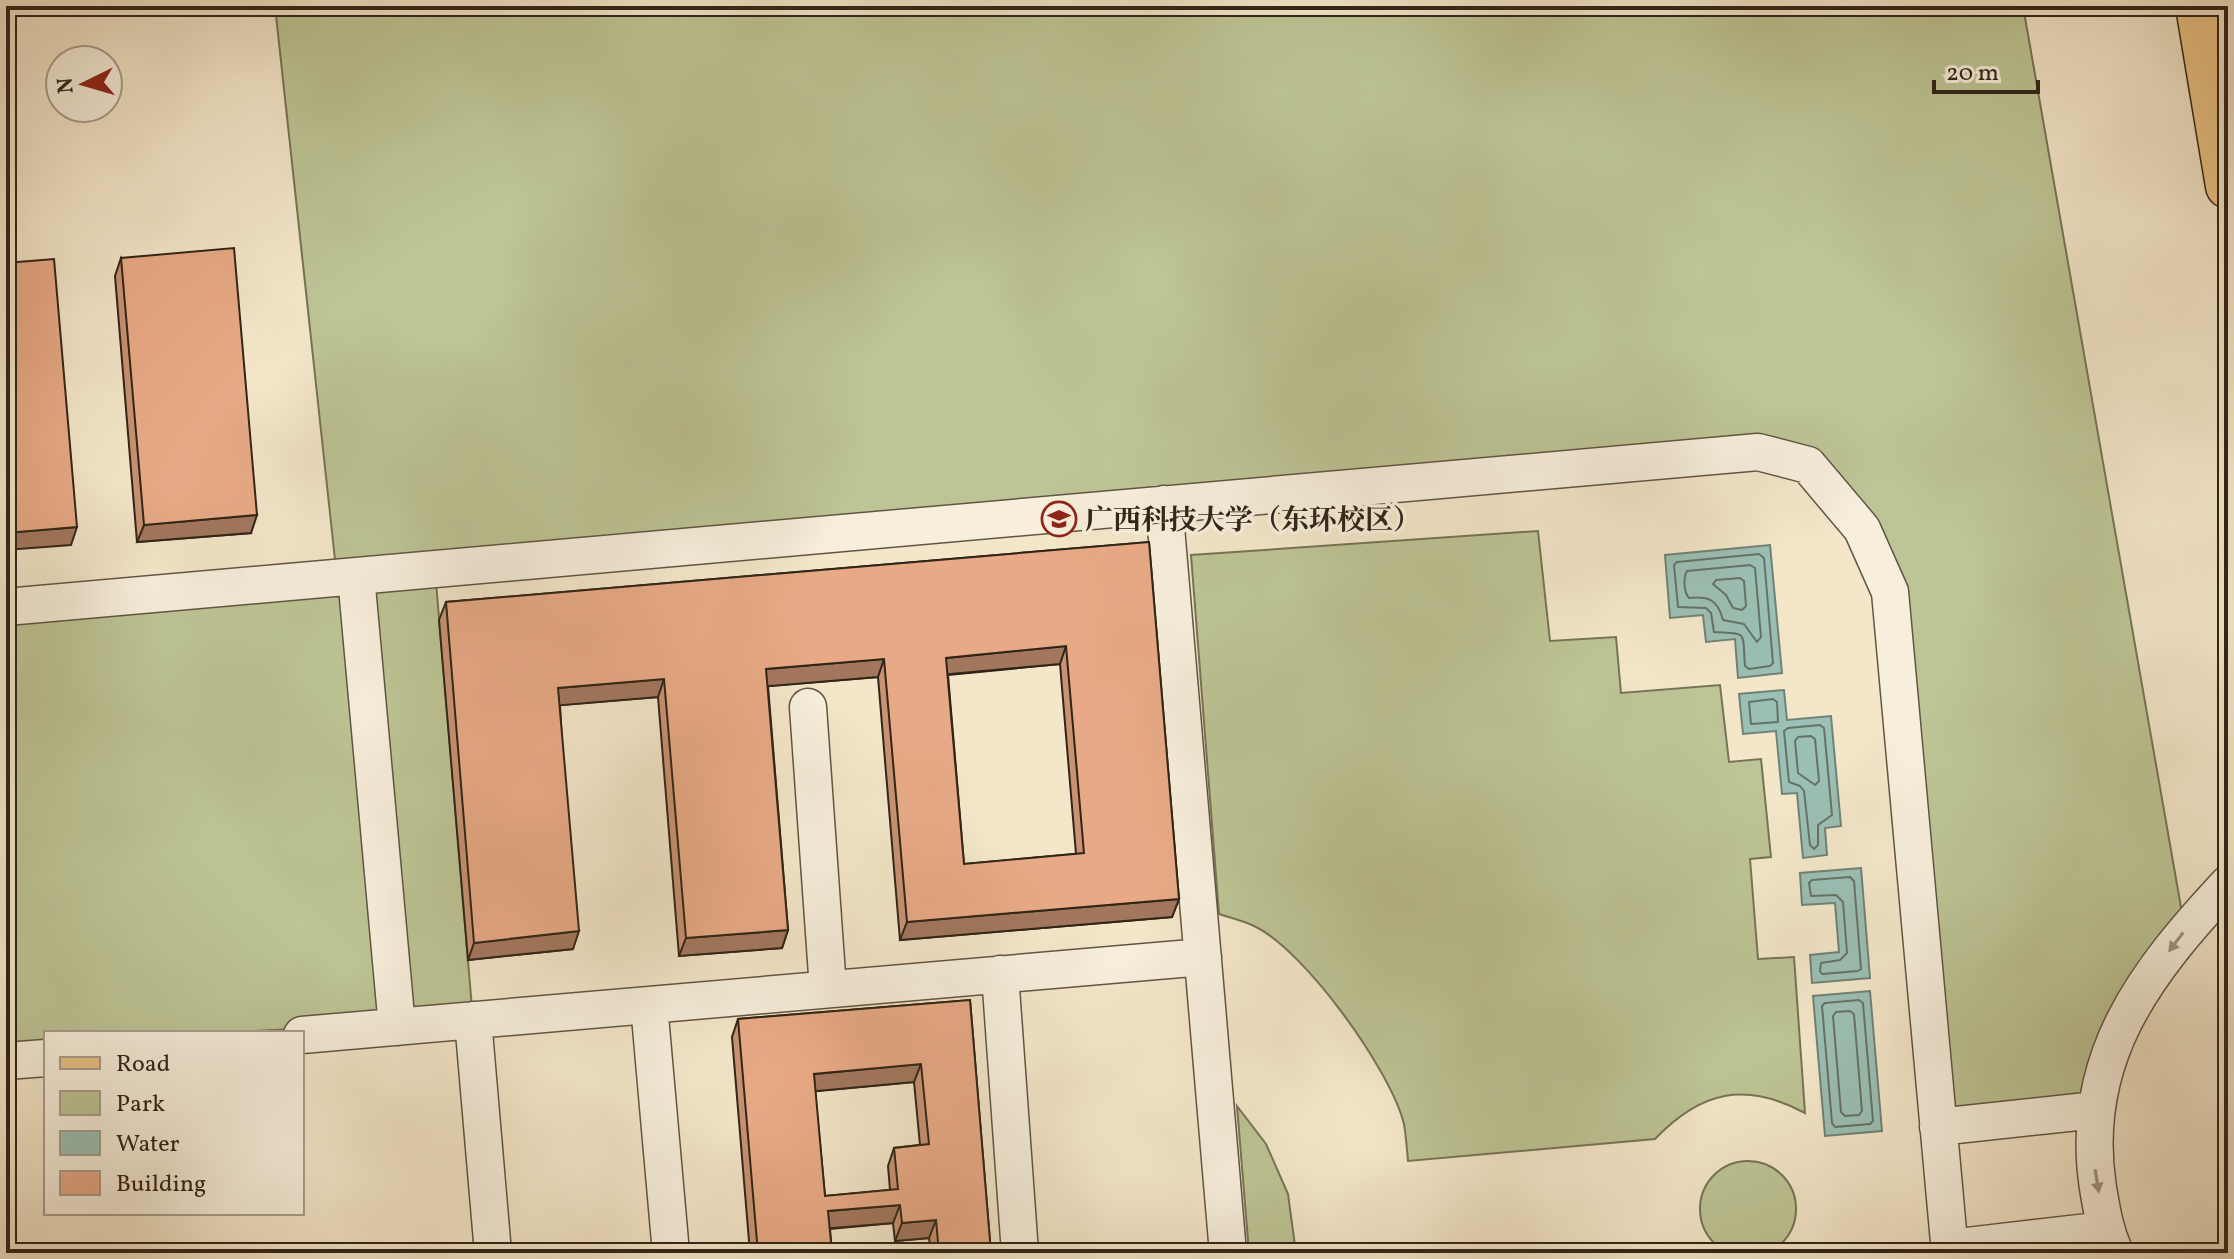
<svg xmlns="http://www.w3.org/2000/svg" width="2234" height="1259" font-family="Vollkorn,'Noto Serif SC',serif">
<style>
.green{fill:#bdc495;stroke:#767456;stroke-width:2}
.water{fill:#9bc0b5;stroke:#708276;stroke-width:2}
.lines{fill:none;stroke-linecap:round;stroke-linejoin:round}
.shore{stroke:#667266;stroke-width:2}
.minor-casing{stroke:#615544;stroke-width:39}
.major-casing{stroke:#302518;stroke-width:47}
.minor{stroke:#f7efdc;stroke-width:36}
.major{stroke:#eac384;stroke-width:44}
.wall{fill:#c89273;stroke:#302518;stroke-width:2;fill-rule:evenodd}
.shaded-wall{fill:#a2775e;stroke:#302518;stroke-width:2}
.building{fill:#e8aa86;stroke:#302518;stroke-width:2;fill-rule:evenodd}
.oneway{fill:#9d9484}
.labels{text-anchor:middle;stroke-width:7;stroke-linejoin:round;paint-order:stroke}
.poi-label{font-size:28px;font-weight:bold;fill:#302518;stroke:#f7efdc;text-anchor:start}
</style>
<rect width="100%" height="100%" fill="#f3e6c9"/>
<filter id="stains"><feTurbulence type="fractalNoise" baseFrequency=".0025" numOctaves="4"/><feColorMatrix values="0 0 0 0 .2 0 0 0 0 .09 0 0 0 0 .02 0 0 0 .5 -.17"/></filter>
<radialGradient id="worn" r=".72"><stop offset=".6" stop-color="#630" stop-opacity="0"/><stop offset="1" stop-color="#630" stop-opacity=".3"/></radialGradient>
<path class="green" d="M275,6H2023L2185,930L2096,1110L1938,1127L1890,592L1808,465L435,570L473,1020L214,1033H46V1041L6,1043V607L337,578Z
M1538,531L1550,641L1616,637L1621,693L1720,685L1729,762L1761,759L1771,857L1750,859L1758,959L1794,957L1805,1113C1745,1081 1701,1091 1655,1139L1408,1161C1407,1149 1406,1136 1404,1124C1391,1071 1305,950 1254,926C1244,921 1231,918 1219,914L1191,555Z
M1237,1106L1266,1144L1288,1194L1296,1253H1249Z
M1700 1209a48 48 0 1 1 96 0a48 48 0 1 1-96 0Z"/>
<path class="water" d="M1770,545L1782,673L1738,678L1735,639L1706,642L1703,615L1670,618L1665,555Z
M1784,690L1787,720L1831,716L1841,826L1825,828L1827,855L1803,858L1797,793L1782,794L1776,731L1743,734L1739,694Z
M1861,868L1870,978L1812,983L1810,955L1839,952L1835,903L1802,905L1800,873Z
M1870,991L1882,1131L1825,1136L1813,996Z"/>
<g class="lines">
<path class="shore" d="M1759,554L1764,558L1773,663L1770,666L1749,669L1745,666C1742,630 1749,634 1714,632L1711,613L1706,608L1678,607L1674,565L1677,562Z
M1750,565L1755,568L1761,637L1757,642L1744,624L1723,620C1718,600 1709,596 1689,598C1684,593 1683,577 1687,571Z
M1740,578L1744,581L1746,606L1742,610L1733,608L1726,595L1713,584L1716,580Z
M1773,699L1777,702L1778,722L1751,724L1749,702Z
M1820,725L1824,728L1832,815L1818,825V845L1814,849L1810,845L1804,791L1800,786L1789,782L1784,731L1788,728Z
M1811,736L1815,739L1819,781L1815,785L1798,773L1795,741L1798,737Z
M1850,877L1854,881L1861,969L1858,971L1822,974L1820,971L1821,963L1840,960L1847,953L1843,902L1836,895L1811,896L1809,883L1812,880Z
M1859,1000L1863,1003L1873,1121L1870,1124L1835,1127L1832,1123L1822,1006L1825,1003Z
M1850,1011L1854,1014L1862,1111L1859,1115L1845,1116L1841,1112L1833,1016L1836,1012Z"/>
<g class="minor-casing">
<path id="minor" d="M1164,504L1228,1253
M356,576L397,1027
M6,607L1758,452L1808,465L1862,529L1890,592L1950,1253
M808,707L828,989
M1000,974L1020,1253
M649,1005L671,1253
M473,1020L493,1253
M302,1035L1203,957
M6,1061L46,1058
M1938,1127L2096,1110
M1950,1248L2105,1230
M2115,1253C2105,1231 2102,1211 2098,1188C2078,1059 2145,973 2228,884"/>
</g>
<g class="major-casing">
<path id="major" d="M2198,6L2228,186"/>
</g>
<use href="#minor" class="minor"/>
<use href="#major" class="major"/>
</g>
<path class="wall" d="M121,258L251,533L137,542L115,276Z
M1149,542L1179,899L1172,917L900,940L878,677L768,686L788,930L782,948L679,956L658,697L560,705L573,949L468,960L439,620L446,602ZM1060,664L1076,854L964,864L948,675Z
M970,1000L991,1253H931L929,1238L895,1241L893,1223L830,1229L832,1253H750L732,1037L738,1019ZM914,1082L920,1145L894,1148L888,1166L890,1190L825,1196L815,1091Z"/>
<path class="shaded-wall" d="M257,515L251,533L137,542L144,525Z
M77,527L71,545L6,550V533Z
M1066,646L1060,664L940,675L946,658Z
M884,659L878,677L760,687L766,669Z
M664,679L658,697L552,706L558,688Z
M1179,899L1172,917L900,940L907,922Z
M788,930L782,948L679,956L686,938Z
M579,931L573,949L468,960L474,943Z
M921,1064L914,1082L807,1092L814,1074Z
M900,1205L893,1223L822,1229L828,1211Z
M936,1220L929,1238L895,1241L902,1223Z"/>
<path class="building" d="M234,248L257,515L144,525L121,258Z
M54,259L77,527L6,533V263Z
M1149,542L1179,899L907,922L884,659L766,669L788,930L686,938L664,679L558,688L579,931L474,943L446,602ZM1066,646L1084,853L964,864L946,658Z
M970,1000L991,1253H939L936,1220L902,1223L900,1205L828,1211L832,1253H758L738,1019ZM921,1064L929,1144L894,1148L898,1189L825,1196L814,1074Z"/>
<defs><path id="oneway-solid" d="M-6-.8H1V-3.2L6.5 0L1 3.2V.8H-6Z" transform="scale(2)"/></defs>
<g class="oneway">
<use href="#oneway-solid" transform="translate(2176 942) rotate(127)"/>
<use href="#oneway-solid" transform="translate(2097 1181) rotate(81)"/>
</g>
<defs>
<g id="university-ring" transform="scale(1.8)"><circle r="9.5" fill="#f7efdc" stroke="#8f2418" stroke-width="1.5"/><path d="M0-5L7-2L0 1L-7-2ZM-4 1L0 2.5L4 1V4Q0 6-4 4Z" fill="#8f2418"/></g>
</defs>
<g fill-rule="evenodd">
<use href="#university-ring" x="1059" y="519"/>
</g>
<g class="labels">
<g class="poi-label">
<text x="1085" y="529">广西科技大学（东环校区）</text>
</g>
</g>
<rect width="2234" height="1259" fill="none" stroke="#f3e6c9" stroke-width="32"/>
<rect x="8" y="8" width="2218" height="1243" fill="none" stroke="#302518" stroke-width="4"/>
<rect x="16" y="16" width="2202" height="1227" fill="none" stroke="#302518" stroke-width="2"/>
<rect x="44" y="1031" width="260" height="184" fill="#f7efdc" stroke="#a79e8e" stroke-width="2"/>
<rect x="60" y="1057" width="40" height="12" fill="#eac384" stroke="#a79e8e" stroke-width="2"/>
<text x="116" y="1071" font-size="24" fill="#302518">Road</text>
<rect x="60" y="1091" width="40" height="24" fill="#bdc495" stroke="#a79e8e" stroke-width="2"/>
<text x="116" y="1111" font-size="24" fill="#302518">Park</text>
<rect x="60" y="1131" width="40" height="24" fill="#9bc0b5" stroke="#a79e8e" stroke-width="2"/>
<text x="116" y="1151" font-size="24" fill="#302518">Water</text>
<rect x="60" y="1171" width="40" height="24" fill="#e8aa86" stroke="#a79e8e" stroke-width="2"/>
<text x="116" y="1191" font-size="24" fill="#302518">Building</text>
<g transform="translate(84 84) rotate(265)"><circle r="38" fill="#f7efdc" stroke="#a79e8e" stroke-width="2"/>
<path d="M0-6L14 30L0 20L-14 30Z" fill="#8f2418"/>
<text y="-12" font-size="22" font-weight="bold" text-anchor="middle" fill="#302518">N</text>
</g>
<path d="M1934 80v12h104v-12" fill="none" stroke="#302518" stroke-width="4"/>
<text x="1946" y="80" font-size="24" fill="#302518" stroke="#f7efdc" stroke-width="6" paint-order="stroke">20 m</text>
<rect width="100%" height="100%" filter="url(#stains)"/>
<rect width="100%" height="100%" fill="url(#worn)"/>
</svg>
